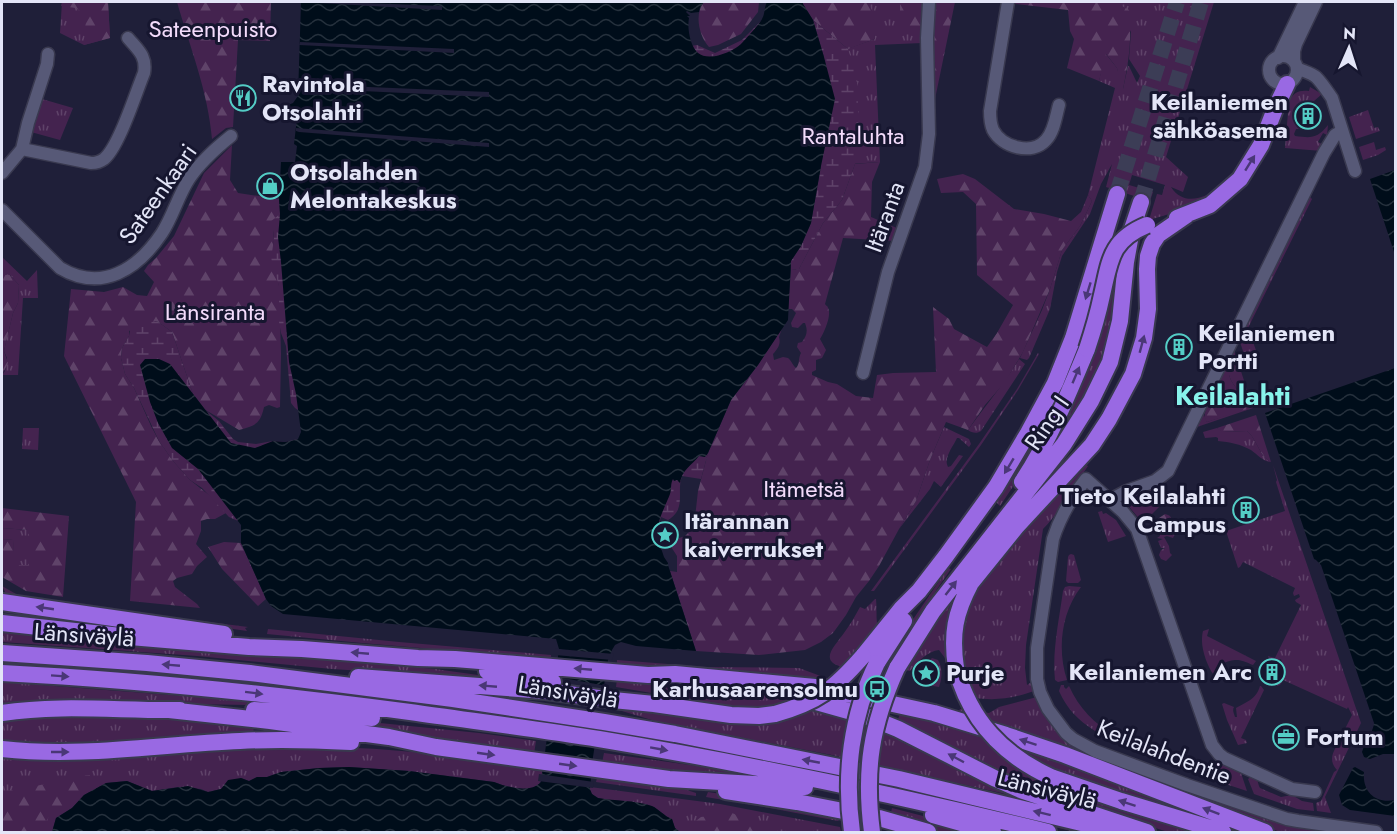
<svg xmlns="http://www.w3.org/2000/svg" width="1397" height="834" font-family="Jost,sans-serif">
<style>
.grass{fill:url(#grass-tufts);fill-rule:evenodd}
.forest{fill:url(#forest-firs)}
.wetland{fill:url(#wetland-marsh)}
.water{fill:url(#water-waves)}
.pier{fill:#1f1f39}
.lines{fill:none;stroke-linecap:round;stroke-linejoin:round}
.highway-tunnel{stroke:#3c3d56;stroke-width:16;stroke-dasharray:16 8;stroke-linecap:butt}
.minor-casing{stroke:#39394f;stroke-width:15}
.highway-casing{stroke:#39394f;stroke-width:20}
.minor{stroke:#575977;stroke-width:12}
.highway{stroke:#9969e3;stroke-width:16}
.highway-bridge-casing{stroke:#39394f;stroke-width:20;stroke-linecap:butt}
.highway-bridge{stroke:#9969e3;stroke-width:16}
.oneway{fill:#4a3777}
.labels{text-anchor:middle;stroke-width:6;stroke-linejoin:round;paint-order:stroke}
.park-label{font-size:24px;fill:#f3dbfb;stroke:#16162f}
.poi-label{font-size:24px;font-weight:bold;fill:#e3e5f7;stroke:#16162f;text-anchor:start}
.street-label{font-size:24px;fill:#e3e5f7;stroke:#16162f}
.quarter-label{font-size:27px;font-weight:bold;fill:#88f3eb;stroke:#16162f}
</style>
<defs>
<pattern id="grass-tufts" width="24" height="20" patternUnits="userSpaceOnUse" patternTransform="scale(1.5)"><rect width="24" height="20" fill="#44234f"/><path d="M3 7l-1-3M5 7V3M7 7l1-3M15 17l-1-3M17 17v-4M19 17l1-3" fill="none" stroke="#5f4369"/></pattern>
<pattern id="forest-firs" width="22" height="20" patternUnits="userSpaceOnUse" patternTransform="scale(1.5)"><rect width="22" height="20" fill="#44234f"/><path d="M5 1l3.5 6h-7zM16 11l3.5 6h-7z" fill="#5f4369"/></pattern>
<pattern id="wetland-marsh" width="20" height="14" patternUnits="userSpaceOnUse" patternTransform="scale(1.5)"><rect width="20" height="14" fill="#44234f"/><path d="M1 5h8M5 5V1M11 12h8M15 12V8" fill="none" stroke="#5f4369"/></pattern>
<pattern id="water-waves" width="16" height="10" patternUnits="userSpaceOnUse" patternTransform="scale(1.5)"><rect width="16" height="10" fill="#000d1a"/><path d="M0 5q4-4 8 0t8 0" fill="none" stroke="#25303c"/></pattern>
</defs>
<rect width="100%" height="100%" fill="#1f1f39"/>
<path class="grass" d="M62,2H108L110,38L84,45L60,33Z
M867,2H924L922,43L875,45L880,162L821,166L824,57L875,39Z
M1115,2H1214L1166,157L1188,177L1183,192L1171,187C1180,201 1193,201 1207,195L1209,197L1176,212L1149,220L1157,194L1162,195L1165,185L1132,175L1129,185L1153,192L1150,201L1106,187L1112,164L1101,184L1090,214L1062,256L1057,272L1050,309L1029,358L1027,360L1020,358L1042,310L1050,289L1062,250L1080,226L1092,201L1088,195L1115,88L1099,81L1105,53L1117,68L1123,89L1128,66H1129L1137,83L1140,76L1129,59L1131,32Z
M1310,87L1322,94L1314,101C1295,96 1284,116 1299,129H1296L1294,134L1295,136C1311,138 1317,139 1328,125L1327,135L1323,133L1318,142L1325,146L1322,151L1285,148L1289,101C1294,92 1299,90 1309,91Z
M42,99L73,108L60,140L31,132Z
M1368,110L1374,128L1378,127L1380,131L1356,139L1349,117Z
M1374,142L1376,150L1385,147L1386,150L1378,155L1363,160L1359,147Z
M1309,196L1312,199L1248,328L1258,356L1246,360L1238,336Z
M2,257L27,281L37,270L38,298H23L18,375H2L5,371L7,358L4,351L6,342L13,313L18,303L19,285L10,275H2Z
M1113,276C1116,314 1103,362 1085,396C1077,411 1067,425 1058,439L1054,438Z
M1234,350L1253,408L1194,428ZM1229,375C1233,389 1246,395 1250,407L1207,422L1204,415L1210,397Z
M1038,353L1039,354L1018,390L981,445L874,591H871L979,444L1017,389Z
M1019,359L1025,364L981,431C977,434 972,433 968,430C985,406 1004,384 1019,359Z
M944,427L969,439L971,444L969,447L959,438H957C953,447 943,458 948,467L951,466L959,455L963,456L941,487L934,481L930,489L899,529L916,501L930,460Z
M23,428H39L38,450L22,449Z
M1217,428L1223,432L1247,431C1257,439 1259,456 1271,462C1262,461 1258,455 1251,450C1240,444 1230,442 1218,441V438L1216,437L1205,438L1203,432Z
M1028,450L1034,453L1026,467L1000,506L996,502Z
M1083,463L1088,466C1074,486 1060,512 1043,529L1026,645L1025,668L1027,685L1033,681L1034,691C1014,698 997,701 975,698L964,667L961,649L962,627L969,602L978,587L1035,514Z
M1273,465L1361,723L1325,797L1331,813L1317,811L1316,803L1321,801L1334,772L1337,770C1330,762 1331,756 1336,747L1339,748L1343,739L1341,737L1352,715L1348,707L1347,709L1283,680L1280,685L1277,686L1275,680L1286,676L1281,659L1270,662L1268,656L1275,658L1301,605L1296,602L1295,600L1300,597L1299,594L1294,596L1293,593L1295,588L1243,562L1240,567L1238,568L1226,531L1285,511L1276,482L1277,480Z
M1163,482L1166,493L1167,503L1161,505L1151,515L1152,519L1148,522L1141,521L1126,503L1129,495Z
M1102,511L1103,514L1106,513L1116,520L1126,536L1108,542L1098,512Z
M1170,516L1177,530L1173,538L1167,536L1164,537L1169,546L1170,553L1172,555L1166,561L1161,559L1159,555L1161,550L1165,548H1161L1158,541L1163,539L1157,538L1160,536L1159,532L1168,526Z
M2,528L28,530V565H14L13,540L2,539Z
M1071,554L1074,555L1081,580L1078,583H1068L1066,581L1068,557L1069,555Z
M948,568L951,569L937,589L891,667L882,665Z
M2,586L16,594L35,600L248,627L245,628L247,631L2,595V592H5Z
M1069,586L1081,587C1061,613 1057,650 1067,680L1058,682L1055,680C1052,651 1059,621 1063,591L1065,587Z
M957,592L947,658H945L939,650C928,651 917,662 910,671L906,670L928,631Z
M875,599H876C877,607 876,616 877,624L857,651L843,667C817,661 836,645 844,633C850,625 855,616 860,607L865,609Z
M268,629L399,642L551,655V659L362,643L267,634Z
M1209,629L1207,636L1256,661L1253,665C1239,659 1236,658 1221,664L1220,663V666L1214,675C1208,668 1202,651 1202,641C1202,638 1202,635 1203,631Z
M2,631L435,669L521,681L332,669L197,656L2,642Z
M932,658L938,660C943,668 942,679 939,687L928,685L930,680L931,681L935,677L936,674L935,667L930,663L928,664L927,663Z
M617,660L706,667L799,668L834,681L833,682L617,664Z
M2,662C132,670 262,682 392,698C443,704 494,712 545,720V723L2,666Z
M617,679C673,685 730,688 786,698C813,703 840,712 866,721L1019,797L832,755L655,721L612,708C625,708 640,708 653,710C698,717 745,733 790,718C796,716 802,715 806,710L740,708L616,687Z
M2,682L249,701L251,705L181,704L2,706Z
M1061,685H1064V687L1066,689L1069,686C1079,708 1094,724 1116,736L1112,740C1106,738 1101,734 1095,731C1078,720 1067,709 1059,691Z
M1260,686H1261L1264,690L1241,738L1246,740L1247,743L1238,745L1227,720L1222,704L1224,703L1234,707C1232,710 1234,714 1235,717H1237L1236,708C1246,702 1256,700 1260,686Z
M1037,697L1063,735L1337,832H1280L1133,775L959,711L960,709L989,713L999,707Z
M901,711L977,730C1009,777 1065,792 1116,807C1144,816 1172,824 1200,832H1168L1031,788L897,722Z
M67,715L189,718L254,725L253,735L124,744L2,745V719Z
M360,721L479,733L536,741L534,754L359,729Z
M619,731L857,777L1090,832H1075L1038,823L617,734Z
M1010,744L1063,758L1248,830L1203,818L1111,790L1046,767Z
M236,748C276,748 316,747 355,748C418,750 481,761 542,770C542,775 542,781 538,785C529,793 504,786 494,782L409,771L349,767L319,768L281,772L267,777H257L249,781L241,778L221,789L208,792L201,789L178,787L152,791L127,781L106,783L84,795L72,808L56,818L52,832H2V754Z
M604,753L740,772L776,779L723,778L602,763Z
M1252,776C1259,778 1257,783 1260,788L1281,797L1292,795L1302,801L1313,803L1314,811L1297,809L1254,794L1248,779Z
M597,778L687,790L696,793V796L596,782Z
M590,787L720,804L840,827L841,832H680L675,828L672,819L665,816L654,807L598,798C593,795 589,793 590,787Z
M708,792L754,799L909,832H892L891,829L840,818L838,821L759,806L706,797Z
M892,808L923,816L976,832H940L891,813Z"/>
<path class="forest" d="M62,2H108L110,38L84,45L86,16L76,8L61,6Z
M177,2H271L270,41L238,40L233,127L226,128L212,139C208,92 190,47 177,2Z
M704,2H759L758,12L741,34L718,45L709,47C699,36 694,14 704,2Z
M803,2H867L872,10L875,39L848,49L813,20L803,4Z
M901,2H924L922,28L918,33L894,19L898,13L900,12V5Z
M934,2H955L935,99L932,54Z
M1016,2H1115L1129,10C1132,39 1129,61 1123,89L1121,91L1117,68L1106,54L1099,81L1067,68L1074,39L1070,31L1068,10L1015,4Z
M232,145L230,180L238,193L279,199L280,214L273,230L274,240L273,247L279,286L281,354L280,407L277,408L269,405L264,407C260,425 255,425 239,430L204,409L193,394L172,332L157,321L129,331V336L122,348L121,358L125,374L134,388L151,426L159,441L173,461L190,480L209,495L226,513L215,519H207L201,521V531L196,544L207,557L197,566L192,574L177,578L173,581L175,587L197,604L200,608L130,601L136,502L64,356L71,289L104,292L123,287L137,295L147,296L154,282L144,271L148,265L156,258L174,236L204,173Z
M880,162L872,182L871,217L899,229L894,241L843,238L825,304C826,306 828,306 828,308C832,315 824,333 820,339L826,350L822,358L816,360V370L812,372V375L828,382L837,384L856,396L873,398L877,375L893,373L936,372L933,307L949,319L954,329L987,347L997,333L1013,305L977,275L976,204L963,192L941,193L937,179L963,174L975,179L1014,209L1044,214L1071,221L1081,212L1088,195L1092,201L1080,226L1062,250L1050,289L1023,352L1005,382L985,405L968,430L946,422L930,460L916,501L899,529L879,566L869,581L856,597L846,615L833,633L821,642L805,650L759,655L696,651L670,571L677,572V556L668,542L685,536L694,527L698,491L708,453L731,400L758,365L782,328L779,337C781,344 778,348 773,354L774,360L783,357L788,358C792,361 792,365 796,368C800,364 798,358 801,353L797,347L798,343L802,342C807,335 808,331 805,323H803L798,328L792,327L791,323L796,313L792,309H788L791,270L799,269L823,223L842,200L855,164Z
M2,275H10L19,285L18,303L13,313L4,351L8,363L2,375Z
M1226,374L1229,375C1233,389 1246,395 1250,408L1207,422C1207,421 1205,420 1205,418C1203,412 1216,381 1221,376C1223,375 1224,375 1226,374Z
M1256,415L1271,462C1259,456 1257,439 1247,431L1222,432L1217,428Z
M2,508L69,516L63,597L26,591L2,577V539L13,540L15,565H28V530L2,528Z
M1165,514L1168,515L1170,516L1167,529L1160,531L1159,530L1155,534L1150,524Z
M224,542L241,543L266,599L258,606L222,569L208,547Z
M1219,759L1240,770L1247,791L1198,775C1204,768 1214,767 1219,759Z
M90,775C91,790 76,800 64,808C60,810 54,812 51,815C46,819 44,827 42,832H2V791L19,790L79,776Z
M732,813L779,832H697L692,824L701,817Z"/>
<path class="wetland" d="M762,20L744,47L706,62L691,46L697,45L715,53L742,40Z
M813,20L848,49L857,78L859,137L855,164L842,200L823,223L799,269L791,270V261L801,246L811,223L821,166L824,57Z
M279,200L300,389L298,410L295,408L291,403L286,346L281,333L279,322V286L271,259L274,239L273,230L270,222L280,214Z
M157,321L172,332L193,394L204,409L219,421L233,439L238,442L256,444L273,441L285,442L298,439L238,521L229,517L202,488L190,480L173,461L159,441L134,388L125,374L121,358L122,348L129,336L131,325Z
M688,452L705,457L708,453L701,479L682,476C676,492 687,509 668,520L661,517L659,523L660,528H658L637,502Z"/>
<path class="water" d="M301,2H704L700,7L699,12L691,13L687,11L686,12L690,16H687L689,18C687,28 690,46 698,53C709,62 732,52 741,44C744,41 761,22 762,19C765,14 764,7 767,2H803V4L813,20L824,57L835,99L821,166L811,223L801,246L791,261L788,320L758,365L731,400L708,453L705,457L699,456C692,465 682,470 680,483L677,480L674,481L673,479C670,485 672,488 670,494C668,500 659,518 659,523C659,524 661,532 661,533L658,537V539L664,557L668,563V565L696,651L636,646L621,642L615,645L612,650L608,660L593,757L590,789L592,794L598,798C615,801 635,800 652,806C659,809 664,816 672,819L675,828L680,832H52L56,818L72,808L84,795L106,783L127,781L152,791L188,786L208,792L221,789L228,780L241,778L249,781L257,777H267L281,772L319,768L349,767L409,771L494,782C507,787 530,794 541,782L559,649L556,639L283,614L271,606L266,599L241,543V525L198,469L172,448L158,423L150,402L140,365L145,359H159L170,364L231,443L255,448L273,441L285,442L298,439L301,432L296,394L289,362L281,262L278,237L280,214L279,199L281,162H295L297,146L294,144L297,118L295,115L289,112L288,105L293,103L298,96Z
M1395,170H1396L1395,255L1370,179Z
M1395,368V754H1383L1370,759L1364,757L1362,752C1365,742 1373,733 1374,723L1321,565L1316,560L1314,559L1265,413Z
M1355,767L1364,772C1362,792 1376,804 1395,800V816L1350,810L1342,805L1339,795L1353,768Z"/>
<path class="pier" d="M301,2H343L442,6V10Z
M300,42L454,49V53L299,45Z
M301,84L345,86L489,92V97L298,88V85Z
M296,128L489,143V147L299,132L296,131Z
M555,648L559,649L614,654L612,660L555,655Z
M552,676L607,686L604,704L549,698Z
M549,700L604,707L600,729L546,720Z
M539,774L594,782L593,788L538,781Z"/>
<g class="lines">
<path class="highway-tunnel" d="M1117,194L1177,2
M1141,202L1201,2"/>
<g class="minor-casing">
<path id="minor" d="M1008,2L990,111C990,118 990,123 993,130C1002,147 1032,156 1046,140C1054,132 1056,116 1059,105
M1269 70a14 14 0 1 1 28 0a14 14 0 1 1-28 0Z
M1278,58L1305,2
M1294,61V51L1296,44L1316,2
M1297,68C1303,71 1311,73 1316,77C1322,83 1327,91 1332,98L1355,171
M22,149L91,163C96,163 100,162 104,159C119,147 136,92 144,73C147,56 138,50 128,38
M2,173L22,149L28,123L47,64L48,54
M2,210L60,268C102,293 138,269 162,233C173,216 178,196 189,179C200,162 215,149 231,136
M863,373L888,272L925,167L929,134L927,38L929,2
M1110,500L1127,491L1155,481L1168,471L1324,153L1335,135L1342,131
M1315,792L1292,789L1224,758L1219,754L1212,745L1137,529L1123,512L1086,479C1071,498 1060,517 1053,539L1037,648V679L1040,692L1048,709L1066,733L1073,739L1095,751L1187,785L1287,819L1298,821L1376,832"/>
</g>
<g class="highway-casing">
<path id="highway" d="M1177,218L1210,205L1240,179L1261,145L1275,109L1287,84
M1022,482C1049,441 1068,395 1087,349
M2,602L224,634
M2,623L130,637L249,647L302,649L418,658L455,659L648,675L675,674L815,687L934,713L1006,735L1065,755L1265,832
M2,653L147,663L250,673L453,699L604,722L675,734L899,779L1119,832
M863,656L901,609L919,591L946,556L996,487L1028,433L1055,383L1073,338L1117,194
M877,663L904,621
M897,668L933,611L1064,444L1091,401L1110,362L1120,321L1126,262L1132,229L1141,202
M956,668C951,634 955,613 971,583L1017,526L1092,445L1109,419L1133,374L1144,338L1148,309L1147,269L1148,256L1152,244L1158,235L1187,215
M487,671L553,682
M2,673C138,680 274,694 410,712C473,721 536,729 599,739C750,764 900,796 1048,832
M358,677L546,691L613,700L654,704L731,715L759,716L775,714
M802,698L866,716L898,729L996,779L1023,791L1147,832
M169,710L270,721L389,737L436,747L669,779L805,787
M254,710L372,718
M2,713C61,704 121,711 180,710
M2,749C82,758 161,744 240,741C277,739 314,740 351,742
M1051,777L1121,801L1223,832
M726,791L797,802L879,818L928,832
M933,815L993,832"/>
</g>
<use href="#minor" class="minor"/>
<use href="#highway" class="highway"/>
<g class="highway-bridge-casing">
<path id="highway-bridge" d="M1087,349C1093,331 1098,314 1102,295C1110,261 1110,240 1147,225
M956,668C970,721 1003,755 1051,777
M775,714C818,702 834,689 863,656
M852,832C844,775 851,715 877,663
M872,832C864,771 871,725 897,668"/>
</g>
<use href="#highway-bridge" class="highway-bridge"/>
</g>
<defs><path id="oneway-solid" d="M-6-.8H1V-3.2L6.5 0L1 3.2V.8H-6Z" transform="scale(1.5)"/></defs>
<g class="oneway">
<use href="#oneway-solid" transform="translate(1250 163) rotate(-58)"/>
<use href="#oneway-solid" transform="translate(1088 291) rotate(107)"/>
<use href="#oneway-solid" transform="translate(1142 344) rotate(-75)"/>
<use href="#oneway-solid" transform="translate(1076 375) rotate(-67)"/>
<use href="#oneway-solid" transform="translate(1009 466) rotate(121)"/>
<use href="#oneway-solid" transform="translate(951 588) rotate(-52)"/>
<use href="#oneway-solid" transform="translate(45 608) rotate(-172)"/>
<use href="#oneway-solid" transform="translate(360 653) rotate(-175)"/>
<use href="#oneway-solid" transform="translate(171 665) rotate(-175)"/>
<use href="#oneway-solid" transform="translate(583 669) rotate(-175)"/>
<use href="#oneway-solid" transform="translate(60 676) rotate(4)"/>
<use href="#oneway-solid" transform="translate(488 686) rotate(-175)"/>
<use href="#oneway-solid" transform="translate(254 693) rotate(7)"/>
<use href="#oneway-solid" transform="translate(1028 742) rotate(-162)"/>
<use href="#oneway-solid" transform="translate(659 749) rotate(10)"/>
<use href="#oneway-solid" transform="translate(60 752)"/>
<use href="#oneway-solid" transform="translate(486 754) rotate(8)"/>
<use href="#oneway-solid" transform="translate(956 758) rotate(-152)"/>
<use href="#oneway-solid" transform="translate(811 761) rotate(-169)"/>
<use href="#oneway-solid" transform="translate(568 765) rotate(8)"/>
<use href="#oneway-solid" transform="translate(1127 803) rotate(-162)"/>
<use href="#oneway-solid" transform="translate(1211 811) rotate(-159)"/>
<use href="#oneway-solid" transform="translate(1042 813) rotate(-166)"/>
</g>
<defs>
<g id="restaurant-ring" transform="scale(1.35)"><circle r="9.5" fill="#16162f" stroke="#54cdc6" stroke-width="1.5"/><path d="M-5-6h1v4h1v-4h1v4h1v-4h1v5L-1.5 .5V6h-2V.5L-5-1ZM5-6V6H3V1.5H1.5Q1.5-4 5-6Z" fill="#54cdc6"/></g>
<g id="building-ring" transform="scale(1.35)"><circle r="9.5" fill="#16162f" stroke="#54cdc6" stroke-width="1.5"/><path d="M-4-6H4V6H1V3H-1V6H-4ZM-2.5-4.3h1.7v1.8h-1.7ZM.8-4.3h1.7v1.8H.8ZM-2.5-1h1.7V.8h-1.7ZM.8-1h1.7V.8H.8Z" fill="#54cdc6"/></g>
<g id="shop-ring" transform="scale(1.35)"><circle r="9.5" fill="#16162f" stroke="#54cdc6" stroke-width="1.5"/><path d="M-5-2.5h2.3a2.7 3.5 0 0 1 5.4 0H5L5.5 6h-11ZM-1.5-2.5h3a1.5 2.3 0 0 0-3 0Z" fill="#54cdc6"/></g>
<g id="sight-ring" transform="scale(1.35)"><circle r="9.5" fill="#16162f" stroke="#54cdc6" stroke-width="1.5"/><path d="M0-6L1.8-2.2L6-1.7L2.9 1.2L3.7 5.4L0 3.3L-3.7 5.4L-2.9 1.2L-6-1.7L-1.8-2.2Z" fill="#54cdc6"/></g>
<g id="bus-ring" transform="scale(1.35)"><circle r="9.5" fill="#16162f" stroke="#54cdc6" stroke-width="1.5"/><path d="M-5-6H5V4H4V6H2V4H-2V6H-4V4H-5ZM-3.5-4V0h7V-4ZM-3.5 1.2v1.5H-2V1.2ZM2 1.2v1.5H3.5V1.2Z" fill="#54cdc6"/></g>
<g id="office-ring" transform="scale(1.35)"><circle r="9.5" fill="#16162f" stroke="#54cdc6" stroke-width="1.5"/><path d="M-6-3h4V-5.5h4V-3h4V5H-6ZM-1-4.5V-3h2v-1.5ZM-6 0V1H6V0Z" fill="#54cdc6"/></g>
</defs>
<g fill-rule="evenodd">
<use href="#restaurant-ring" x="243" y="98"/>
<use href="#building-ring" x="1308" y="116"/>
<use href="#shop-ring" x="270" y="186"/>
<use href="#building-ring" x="1179" y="347"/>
<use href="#building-ring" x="1246" y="510"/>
<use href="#sight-ring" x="665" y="535"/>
<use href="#building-ring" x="1272" y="672"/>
<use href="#sight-ring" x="926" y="673"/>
<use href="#bus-ring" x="877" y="689"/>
<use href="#office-ring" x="1286" y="737"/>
</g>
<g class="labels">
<g class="park-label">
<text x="213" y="37">Sateenpuisto</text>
<text x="853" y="144">Rantaluhta</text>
<text x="215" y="320">Länsiranta</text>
<text x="804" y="497">Itämetsä</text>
</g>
<g class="poi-label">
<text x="262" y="92">Ravintola<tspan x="262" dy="28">Otsolahti</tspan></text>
<text x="1288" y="110" text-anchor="end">Keilaniemen<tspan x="1288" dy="28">sähköasema</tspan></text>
<text x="290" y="180">Otsolahden<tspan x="290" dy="28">Melontakeskus</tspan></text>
<text x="1198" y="341">Keilaniemen<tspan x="1198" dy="28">Portti</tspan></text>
<text x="1226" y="504" text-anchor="end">Tieto Keilalahti<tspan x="1226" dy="28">Campus</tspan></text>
<text x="684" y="529">Itärannan<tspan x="684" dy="28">kaiverrukset</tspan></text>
<text x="1252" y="680" text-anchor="end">Keilaniemen Arc</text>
<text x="946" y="681">Purje</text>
<text x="858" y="697" text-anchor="end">Karhusaarensolmu</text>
<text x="1306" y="745">Fortum</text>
</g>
<g class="street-label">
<text transform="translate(158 194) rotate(-55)" y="8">Sateenkaari</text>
<text transform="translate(885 217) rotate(-70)" y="8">Itäranta</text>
<text transform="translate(1047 423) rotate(-56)" y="8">Ring I</text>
<text transform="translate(84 635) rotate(4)" y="8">Länsiväylä</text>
<text transform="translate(568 692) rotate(9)" y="8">Länsiväylä</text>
<text transform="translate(1164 752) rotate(21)" y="8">Keilalahdentie</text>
<text transform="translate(1047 789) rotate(14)" y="8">Länsiväylä</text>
</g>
<g class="quarter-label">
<text x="1233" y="405">Keilalahti</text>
</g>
</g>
<rect width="1397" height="834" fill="none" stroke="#e3e5f7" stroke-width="6"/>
<g transform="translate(1349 48) rotate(3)" stroke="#16162f" stroke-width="4.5" paint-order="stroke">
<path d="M0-4.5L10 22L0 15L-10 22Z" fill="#e3e5f7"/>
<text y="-9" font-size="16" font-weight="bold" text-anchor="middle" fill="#e3e5f7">N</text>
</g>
</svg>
